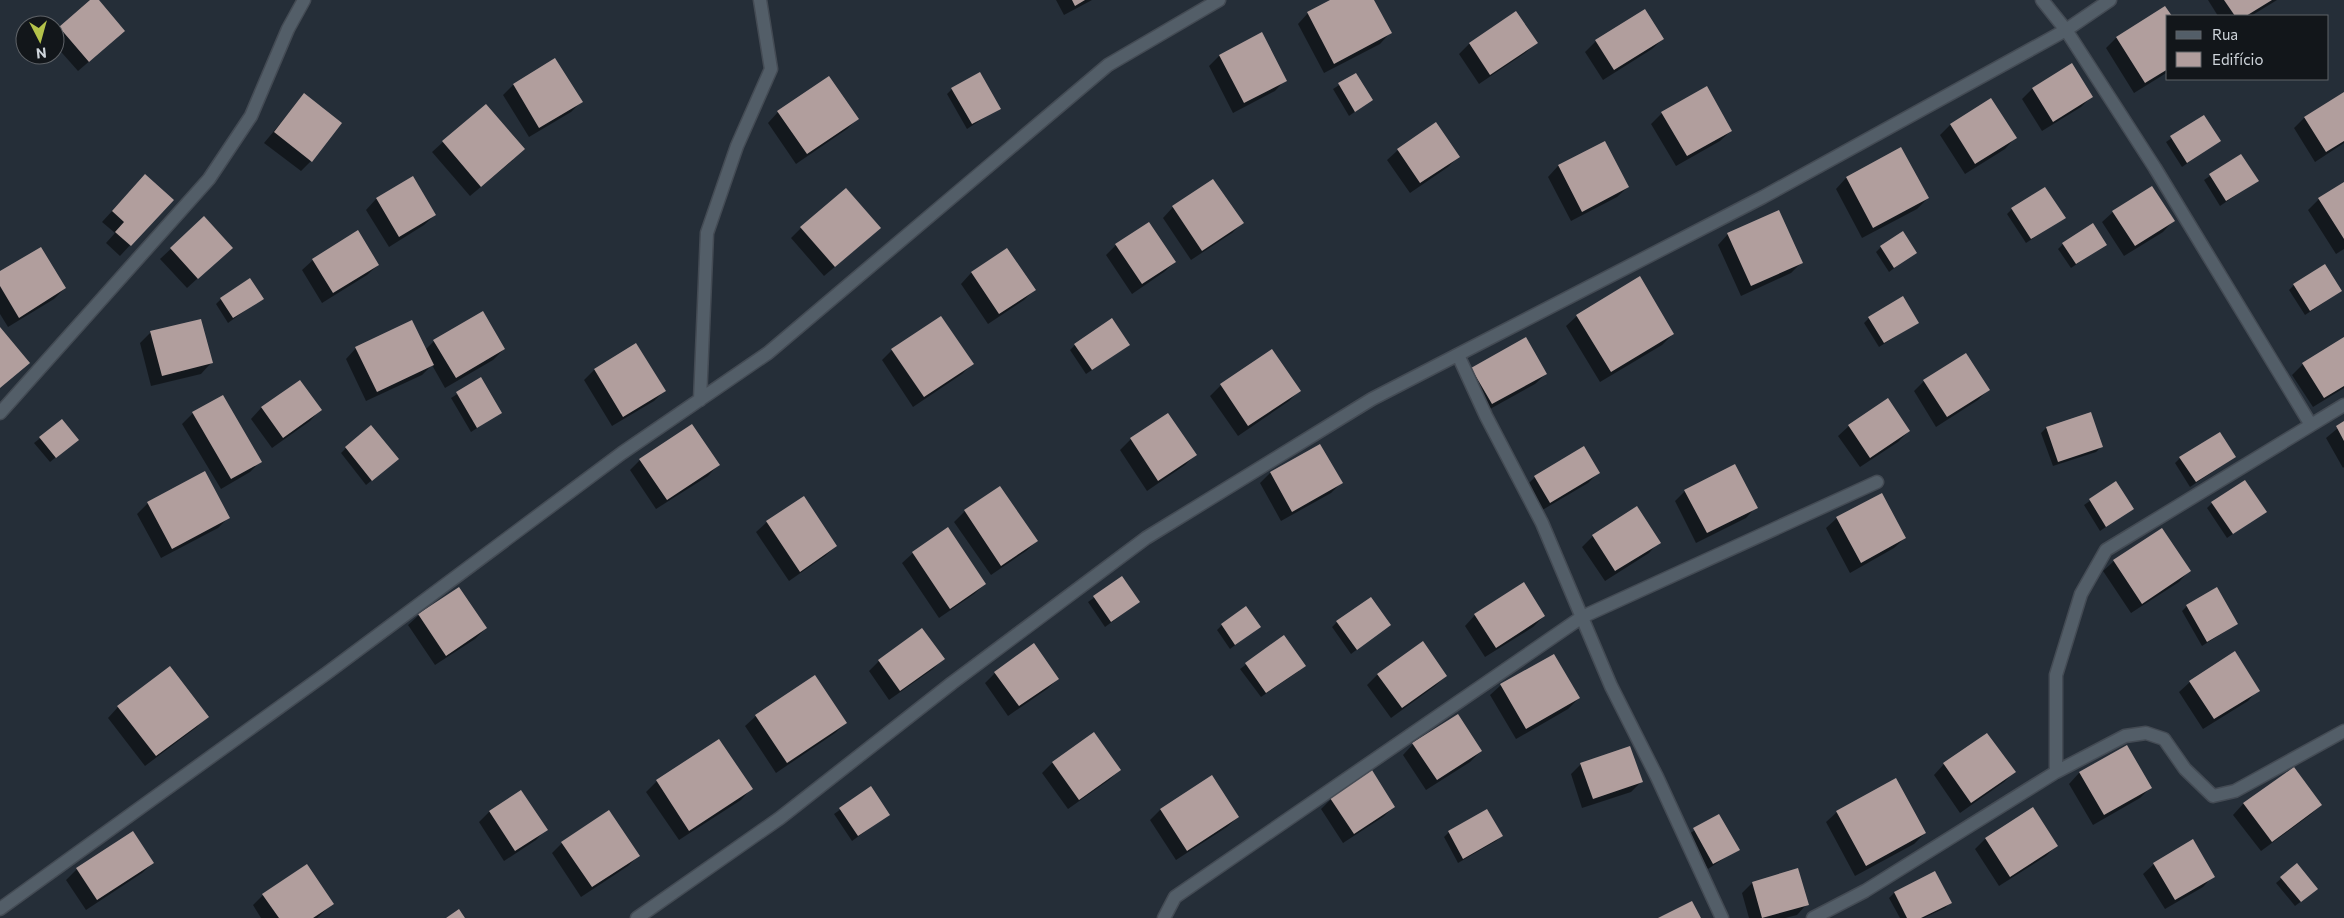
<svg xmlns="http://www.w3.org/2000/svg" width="2344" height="918" font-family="Commissioner,sans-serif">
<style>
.shadow{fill:#0007}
.building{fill:#b19e9d}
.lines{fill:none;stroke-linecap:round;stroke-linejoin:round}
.minor-casing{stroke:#444b54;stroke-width:15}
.minor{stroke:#535e68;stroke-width:12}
</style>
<rect width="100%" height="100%" fill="#252e38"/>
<path class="shadow" d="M92,0H97L113,41L78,71L55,45V32Z
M1056,0H1092L1064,15Z
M1333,0H1373L1390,33L1380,44L1324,73L1298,24L1308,13Z
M2208,0H2277L2251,16H2218Z
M2165,7L2171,16H2168V72L2134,93L2106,48L2116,38Z
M1515,13L1536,43L1525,53L1479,84L1459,54L1469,44Z
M1262,34L1285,80L1275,91L1233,113L1209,66L1219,56Z
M1663,39L1652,49L1603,80L1585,52L1596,41Z
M555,59L581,102L571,112L529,137L503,95L513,85Z
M2071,65L2091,97L2081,107L2042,131L2022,99L2032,89Z
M1356,74L1371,100L1349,116L1333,89Z
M952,89L999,108L967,129L947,94Z
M2344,93V143L2315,162L2294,128L2304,118Z
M304,95L311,161L301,171L264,143Z
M1991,100L2015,138L2005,149L1965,174L1940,135L1950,125Z
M778,112L857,119L847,129L796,164L768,123Z
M1662,113L1731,131L1720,141L1676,166L1651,124Z
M2204,116L2219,141L2182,167L2166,142Z
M443,142L513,160L470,196L432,152Z
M1604,143L1628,187L1617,197L1571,221L1548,177L1558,166Z
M1901,149L1928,198L1917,209L1862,238L1836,189L1846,178Z
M1398,150L1458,157L1448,167L1410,193L1387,160Z
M2241,155L2257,181L2220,206L2204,180Z
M412,178L435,215L424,225L389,247L366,210L376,199Z
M2344,184V249L2336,254L2308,210L2319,199Z
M135,186L172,200L120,256L106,243L115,233L102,222Z
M1173,207L1242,223L1232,233L1191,260L1163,218Z
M2012,209L2064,218L2026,243L2007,214Z
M2113,212L2173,221L2163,232L2124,256L2102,222Z
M204,218L220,258L187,288L160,259Z
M801,228L869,238L824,276L791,238Z
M1728,234L1802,262L1791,273L1741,296L1718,245Z
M2063,244L2105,245L2071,268L2058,249Z
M1116,245L1175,262L1164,272L1132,294L1106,255Z
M1881,247L1916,252L1889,272L1876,252Z
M1007,250L1034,290L1024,300L988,324L961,284L971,273Z
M313,260L378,265L367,275L322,303L302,270Z
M0,273L65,288L54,299L8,327L0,314Z
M2294,285L2341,291L2305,315L2289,290Z
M262,298L228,323L216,304L221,299Z
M1577,316L1673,334L1662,345L1600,382L1566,326Z
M1869,318L1917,323L1879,347L1864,323Z
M151,332L211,363L201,374L151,386L140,343Z
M2344,339V388L2313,407L2292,375L2303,364Z
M434,341L504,349L493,360L445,388L432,365L422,375L366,401L346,359L356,348L425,350Z
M636,345L664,391L654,401L612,426L584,380L594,370Z
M1075,345H1129L1086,374L1070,350Z
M892,350L972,364L962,374L913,407L882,360Z
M1272,350L1299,391L1289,401L1238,436L1210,396L1221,385Z
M1472,369L1546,374L1535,384L1481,414L1462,379Z
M481,379L500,413L471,432L451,398Z
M299,381L320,410L310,421L272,448L251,419L261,408Z
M1924,381L1988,390L1978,400L1936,427L1914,391Z
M193,413L260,462L250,472L221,489L182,424Z
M1168,415L1195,455L1185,465L1147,491L1120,450L1131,439Z
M62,421L77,440L50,462L34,443Z
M2344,423V467L2343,468L2326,438Z
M1849,426L1909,431L1898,442L1860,467L1838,436Z
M2046,428L2101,447L2096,452L2053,466L2041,433Z
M1319,446L1341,483L1331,493L1281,521L1260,483L1270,473Z
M1584,447L1599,472L1588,483L1539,512L1524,488L1535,477Z
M346,448L392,464L366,485L341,453Z
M2235,457L2190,487L2175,463L2180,458Z
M640,460L718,465L708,476L656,509L630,470Z
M2116,483L2132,509L2100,531L2084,505Z
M1685,491L1756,507L1746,518L1696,543L1675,501Z
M148,503L229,517L218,528L161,558L137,514Z
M2212,503L2265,512L2227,538L2207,508Z
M1637,507L1659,542L1649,553L1605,581L1582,547L1593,536Z
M965,511L1037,541L1026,551L991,575L954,522Z
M1837,518L1905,538L1894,548L1850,573L1826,528Z
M767,522L836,546L825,556L789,581L756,532Z
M2162,530L2189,571L2179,582L2131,613L2103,571L2114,561Z
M913,553L985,584L974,594L939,618L902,563Z
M1122,578L1139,602L1105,627L1088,602Z
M2187,606L2237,624L2202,646L2182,611Z
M419,615L486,628L475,639L435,665L408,625Z
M1475,615L1544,616L1533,627L1485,657L1465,626Z
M1337,622L1389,625L1351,654L1332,627Z
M1222,625L1259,627L1230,649L1217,630Z
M1283,637L1299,671L1261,697L1240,669Z
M943,659L933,669L889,700L869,671L879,661Z
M995,673L1058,679L1047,689L1008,716L985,683Z
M1378,674L1446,676L1435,686L1391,718L1367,685Z
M815,677L846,723L835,733L776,773L745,726L756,716Z
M2190,682L2258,690L2248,701L2203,729L2179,692Z
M1501,685L1579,698L1568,709L1516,739L1490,695Z
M118,707L207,716L197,727L145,766L108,718Z
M1094,734L1120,770L1109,780L1068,809L1042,773L1052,763Z
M1413,744L1481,751L1470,762L1426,790L1403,755Z
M2126,746L2150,788L2140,798L2093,825L2069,784L2079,773Z
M1581,764L1641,782L1631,792L1582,808L1571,774Z
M1944,764L2014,772L2004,782L1960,813L1934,775Z
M2294,768L2321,805L2310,815L2261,851L2233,815L2243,804Z
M1212,777L1238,817L1227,827L1176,860L1150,820L1160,810Z
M657,781L751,789L741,800L679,840L646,792Z
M871,788L888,815L852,841L834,814Z
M521,791L546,829L536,840L504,861L479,822L489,812Z
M1331,799L1394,807L1383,817L1343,843L1321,809Z
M2033,808L2057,845L2046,856L1999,886L1975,849L1985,839Z
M1837,812L1925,833L1914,844L1855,876L1826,822Z
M1718,815L1738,849L1708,869L1689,834Z
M1449,832L1501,836L1496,841L1458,863L1444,837Z
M133,833L153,863L142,873L86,910L66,880L77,869Z
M562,843L638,856L628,866L581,897L552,853Z
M2154,864L2213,876L2203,887L2165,909L2143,874Z
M2297,865L2311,894L2295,906L2276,883Z
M1752,883L1807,904L1797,915L1785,918H1749L1742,893Z
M1894,893L1950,903L1945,908L1924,918H1900L1889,898Z
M263,895L332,904L317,918H261L253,905Z"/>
<path class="building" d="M90,0H99L125,31L89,62L59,27Z
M1072,0H1085L1075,6Z
M1330,0H1374L1392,33L1334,64L1307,12Z
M2224,0H2272L2246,16H2235Z
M2165,6L2172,16H2168V69L2145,83L2116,37Z
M1645,9L1664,39L1614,70L1595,40Z
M1516,11L1538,43L1490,75L1469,43Z
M1262,32L1287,81L1244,103L1219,55Z
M555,58L583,102L539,128L513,84Z
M2072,63L2093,97L2053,122L2032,88Z
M980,72L1001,109L972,124L951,88Z
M1356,73L1373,100L1355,112L1338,83Z
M829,76L859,119L807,154L777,111Z
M1707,86L1732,131L1687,156L1661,112Z
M2344,92V141L2326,152L2304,117Z
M304,93L342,123L312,162L274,132Z
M1991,98L2017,138L1975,164L1950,124Z
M486,104L525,149L481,187L442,141Z
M2204,115L2221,141L2187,163L2170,136Z
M1436,122L1460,157L1420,183L1397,149Z
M1605,141L1629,187L1582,212L1558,165Z
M1901,147L1929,198L1873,228L1846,177Z
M2241,154L2259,181L2226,201L2209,174Z
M145,174L174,200L131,246L115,232L124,222L112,211Z
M413,176L436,215L399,237L376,198Z
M1213,179L1244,223L1202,251L1172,206Z
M2344,182V239L2318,198Z
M2152,186L2175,221L2135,246L2112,211Z
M2045,187L2066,218L2031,239L2011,208Z
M846,188L881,228L835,267L800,227Z
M1779,210L1803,263L1751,286L1727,233Z
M204,216L233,248L198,279L170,248Z
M1149,222L1176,262L1142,284L1115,244Z
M2093,223L2107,245L2076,264L2062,243Z
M358,230L379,265L333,293L312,259Z
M1903,231L1917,253L1894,268L1880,246Z
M41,247L66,288L19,318L0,286V271Z
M1007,248L1036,290L999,314L971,272Z
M2325,264L2342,291L2310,311L2293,284Z
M1640,276L1674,334L1611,372L1576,315Z
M250,278L264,299L233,318L220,298Z
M1903,296L1919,323L1884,343L1868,317Z
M483,311L505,349L456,378L433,340Z
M941,316L974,364L924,397L891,349Z
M1112,318L1130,345L1092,370L1074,344Z
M201,319L213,363L162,376L150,331Z
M412,320L434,365L377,392L355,347Z
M0,327L30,363L0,388Z
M1526,337L1547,374L1492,404L1471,368Z
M2344,337V386L2324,398L2302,363Z
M636,343L666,391L623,417L594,369Z
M1272,349L1301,391L1248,426L1220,384Z
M1966,353L1990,390L1947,417L1923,380Z
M481,377L502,413L477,428L456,392Z
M300,380L322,410L283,438L261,407Z
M223,395L262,462L231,479L192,412Z
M1888,398L1910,431L1870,458L1848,425Z
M2091,412L2103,447L2058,462L2046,427Z
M1168,413L1197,455L1158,481L1130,438Z
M62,419L79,440L56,458L39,437Z
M2344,421V441L2336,426Z
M692,424L720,465L667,500L639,459Z
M371,425L399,459L372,481L345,447Z
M2220,432L2236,457L2196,482L2179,457Z
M1320,444L1343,483L1292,512L1270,472Z
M1584,446L1600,473L1550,503L1534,476Z
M1735,464L1758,508L1707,533L1684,490Z
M205,471L230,518L172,549L147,502Z
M2245,480L2267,512L2233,534L2211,502Z
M2116,481L2134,509L2106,527L2089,499Z
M1000,486L1038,541L1001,566L964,510Z
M1882,493L1906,538L1861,563L1836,517Z
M804,496L837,546L800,572L766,521Z
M1637,506L1661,543L1615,571L1592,535Z
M948,527L986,584L950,609L912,552Z
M2162,528L2191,571L2142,604L2113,560Z
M1122,576L1140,602L1111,622L1093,596Z
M1524,582L1545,616L1496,648L1474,614Z
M459,587L487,628L446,656L418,614Z
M2217,587L2238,624L2207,642L2186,605Z
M1371,597L1391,625L1357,650L1336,621Z
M1246,606L1261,627L1235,645L1221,624Z
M922,628L945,659L900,691L878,660Z
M1284,635L1306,666L1266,693L1245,663Z
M1423,641L1447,676L1402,708L1377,674Z
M1034,643L1059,679L1019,706L994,672Z
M2235,651L2260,691L2214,719L2189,681Z
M1554,654L1580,698L1526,729L1500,684Z
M170,666L209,717L156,756L117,706Z
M815,675L847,723L787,763L755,715Z
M1458,714L1482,751L1437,780L1412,743Z
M1094,732L1121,770L1079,800L1052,762Z
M1987,733L2016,772L1971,803L1943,763Z
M719,739L753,789L689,831L656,780Z
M2127,745L2152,788L2104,815L2079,772Z
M1630,746L1643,782L1593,799L1580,763Z
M2294,767L2322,805L2272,842L2243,803Z
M1372,770L1395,807L1354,834L1330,798Z
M1212,775L1239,817L1187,851L1160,809Z
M1896,778L1926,833L1866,866L1836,811Z
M871,786L890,815L858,836L839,808Z
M521,790L548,830L515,851L489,811Z
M2033,807L2058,846L2010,877L1985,838Z
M1487,809L1503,836L1463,859L1448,831Z
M609,810L640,856L592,887L561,842Z
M1719,814L1740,850L1713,864L1693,828Z
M133,831L154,863L97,900L76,868Z
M2193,839L2215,877L2175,900L2153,863Z
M2297,863L2318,889L2301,902L2280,877Z
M307,864L334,904L313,918H279L262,894Z
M1798,868L1809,905L1762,918L1752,882Z
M1935,871L1952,903L1921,918H1907L1894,892Z
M1692,901L1701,918H1658Z
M459,909L465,918H446Z"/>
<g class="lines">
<g class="minor-casing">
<path id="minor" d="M2042,0L2066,30L2155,168L2311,425
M1458,355L1486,416L1542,523L1611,686L1657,777L1722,918
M700,400L707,233L737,146L771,69L760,0
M0,413L209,179L251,116L288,29L304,0
M2056,772V675L2081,594L2106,550L2344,405
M0,909L327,673L622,453L768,353L1108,65L1219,0
M637,918L780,818L952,683L1146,538L1372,399L1763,197L2066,30L2110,0
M1164,918L1175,897L1582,617L1877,482
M1813,918L1865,891L2056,772L2125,736L2146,733L2164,739L2185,769L2213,796L2235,791L2344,731"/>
</g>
<use href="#minor" class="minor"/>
</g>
<rect x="2166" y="15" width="162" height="65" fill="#12161a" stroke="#5e6267"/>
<rect x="2176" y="31" width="25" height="8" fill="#535e68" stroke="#5e6267"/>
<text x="2212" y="40" font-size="15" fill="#cfd5db">Rua</text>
<rect x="2176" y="52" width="25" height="15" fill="#b19e9d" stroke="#5e6267"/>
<text x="2212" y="65" font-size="15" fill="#cfd5db">Edifício</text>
<g transform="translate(40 40) rotate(174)"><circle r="24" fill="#12161a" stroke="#5e6267"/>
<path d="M0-4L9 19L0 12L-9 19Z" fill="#b4c24a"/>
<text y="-8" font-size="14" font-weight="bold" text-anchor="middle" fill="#cfd5db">N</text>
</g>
</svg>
